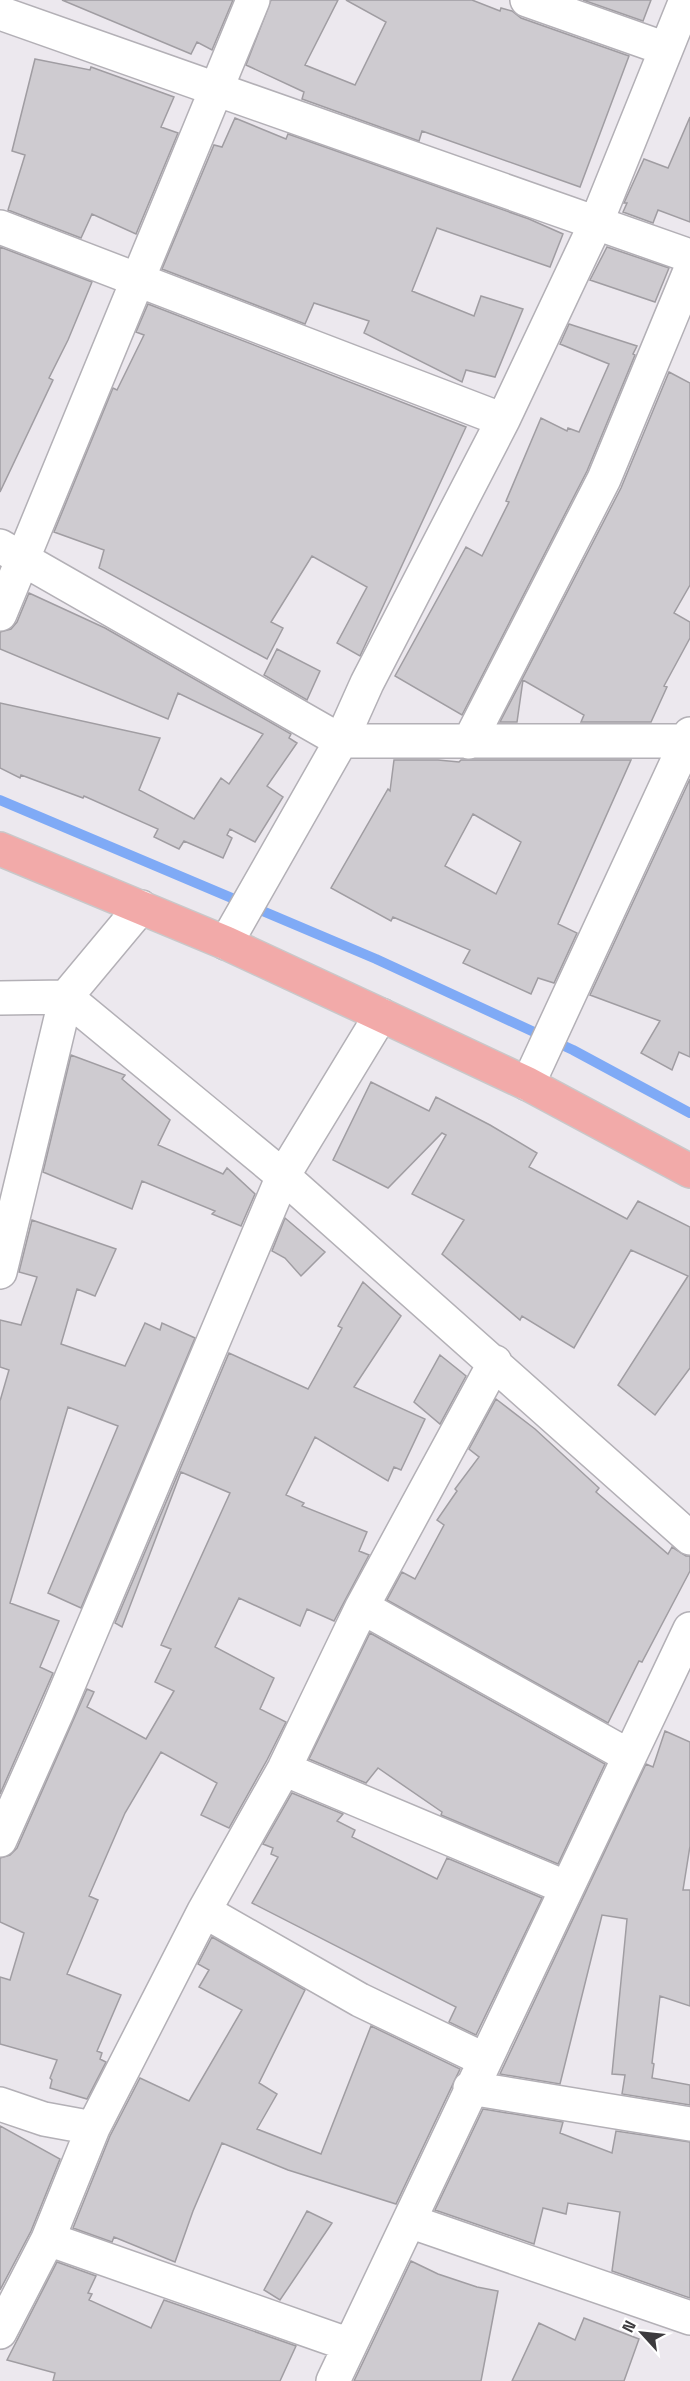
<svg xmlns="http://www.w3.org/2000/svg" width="690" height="2381" font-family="'Space Grotesk',sans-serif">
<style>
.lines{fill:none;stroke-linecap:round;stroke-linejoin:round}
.stream{stroke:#7faaf6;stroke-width:10}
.building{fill:#cecbd0;stroke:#a09da2;stroke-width:1.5;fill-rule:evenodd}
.minor-casing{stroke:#b3b0b6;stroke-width:36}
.major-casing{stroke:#c9c8c9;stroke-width:36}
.minor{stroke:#fff;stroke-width:33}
.major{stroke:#f2aaa9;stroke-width:33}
</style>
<rect width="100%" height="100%" fill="#ece8ee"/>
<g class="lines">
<path class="stream" d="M0,800L376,959L573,1050L690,1113"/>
</g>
<path class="building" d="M62,0H233L212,50L197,42L191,54Z
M271,0H338L305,65L355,85L386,22L346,0H472L500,11L501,8L512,11L521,18L629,56L580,187L422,131L419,141L302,99L304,92L246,65Z
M583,0H651L643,21Z
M35,59L90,70L91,67L174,97L161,127L178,133L136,234L92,214L81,238L8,210L25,155L12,151Z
M690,117V222L658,210L653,223L623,212L627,203H624L644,159L668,168Z
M235,118L286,139L288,134L529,219L563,234L550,267L437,228L412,291L474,316L481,296L523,309L495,377L466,370L462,382L364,333L369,321L314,303L305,324L162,269L214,145L222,147Z
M0,247L92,282L68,340L49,378L53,380L0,492Z
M607,247L669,268L655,302L590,280Z
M148,304L466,427L360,656L337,643L367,587L312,556L271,622L283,628L267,659L99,568L104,550L54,532L113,388L117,390L144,335L136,332Z
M569,324L637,346L633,354L635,355L587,471L462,715L395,676L466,547L482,556L509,502L506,501L541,418L567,431L568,428L579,432L609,364L560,344Z
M669,372L690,383V585L674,613L690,622V638L664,686L667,687L651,722H581L584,715L523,680L517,722H500L621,488Z
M29,593L105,628L291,734L289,738L297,743L267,786L283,797L255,842L230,829L227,835L232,838L223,858L184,841L179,849L154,837L158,829L84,796L83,798L21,775L20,778L0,768V703L160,738L139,790L194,819L221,778L229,784L263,734L178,693L168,719L0,649V632L11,629L17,622Z
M277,649L320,671L307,700L264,675Z
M394,760H438L459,762L461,760H631L558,924L577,933L554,983L538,978L531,994L463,963L470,950L393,917L391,921L331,888L388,789L390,791ZM473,814L521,842L496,894L445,866Z
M690,779V1057L679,1052L672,1070L641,1053L660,1021L590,995Z
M71,1055L125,1075L122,1079L170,1120L158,1145L223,1174L227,1168L255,1194L241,1226L212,1214L215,1211L142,1181L132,1209L43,1172Z
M371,1082L429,1111L436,1097L490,1125L537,1153L529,1167L627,1219L638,1201L690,1227V1368L655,1415L618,1385L688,1276L631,1250L574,1348L522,1316L520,1320L442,1254L464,1220L412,1194L446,1135L442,1133L388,1188L333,1160Z
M285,1218L325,1252L301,1276L285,1258L272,1251Z
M32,1220L116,1249L95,1296L77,1289L61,1344L125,1366L145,1323L160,1330L162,1323L195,1338L81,1608L48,1593L118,1426L68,1407L10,1603L59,1621L40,1667L53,1673L0,1794V1401L9,1370L0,1367V1320L21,1325L37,1277L19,1272Z
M363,1282L401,1316L354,1387L425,1419L401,1470L394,1467L388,1481L315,1437L286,1495L304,1503L302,1506L367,1532L359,1551L369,1555L334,1621L307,1609L300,1626L239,1598L215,1647L274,1678L260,1709L286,1722L267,1760L229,1828L201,1815L217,1783L161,1752L125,1813L89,1896L98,1900L67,1974L121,1995L97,2051L102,2053L100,2059L106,2062L87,2099L50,2088L52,2080L50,2078L57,2060L0,2044V1977L10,1980L24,1933L0,1922V1858L10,1855L17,1848L87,1689L94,1692L87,1707L146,1739L174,1691L155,1682L171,1649L161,1645L230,1493L181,1472L122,1627L115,1623L229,1353L308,1389L342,1328L338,1326Z
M440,1355L466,1376L440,1424L414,1402Z
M496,1399L535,1429L599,1488L596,1492L668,1554L672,1547L686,1556H690V1571L642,1662L639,1661L608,1723L387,1600L402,1572L415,1579L444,1525L437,1520L457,1491L455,1489L479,1457L469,1449Z
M370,1633L605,1764L558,1864L441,1815L442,1812L378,1768L366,1783L309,1759Z
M665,1731L690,1742V1846L683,1890H690V2006L660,1996L652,2063L654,2064L652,2078L690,2085V2105L622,2094L625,2075L612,2074L627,1919L602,1915L560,2084L500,2074L646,1764L653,1767Z
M292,1793L343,1814L337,1821L355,1830L352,1837L437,1879L447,1858L542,1898L476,2035L449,2022L456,2007L252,1903L278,1857L271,1854L273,1848L263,1844Z
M212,1937L305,1990L259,2083L277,2094L257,2129L321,2154L371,2026L460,2069L396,2204L288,2170L222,2143L193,2211L175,2262L114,2237L112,2242L73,2228L110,2136L140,2078L189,2101L242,2010L199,1987L209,1970L198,1964Z
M483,2109L563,2122L560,2133L612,2153L616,2131L690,2142V2298L612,2271L620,2212L568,2203L566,2214L543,2208L534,2244L435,2210Z
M0,2126L60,2159L31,2231L0,2290Z
M307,2211L332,2223L280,2300L264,2290Z
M411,2261L438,2274L477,2287L498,2291L481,2381H354Z
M57,2262L96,2276L88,2293L92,2294L89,2300L151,2328L164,2300L296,2346L280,2381H53L55,2373L7,2360Z
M584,2318L639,2339L624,2381H512L539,2323L575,2340Z"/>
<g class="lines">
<g class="minor-casing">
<path id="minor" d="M527,0L666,49
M0,13L690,256
M0,227L503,420
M0,546L341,741H687
M0,614L253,0
M469,742L604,479L690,271
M226,943L341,741L367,683L503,420L596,223L686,0
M0,998L66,997L283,1176L690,1538
M528,1084L690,734
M0,1272L66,997L141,907
M362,1607L629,1756
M284,1769L567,1888
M0,1840L57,1712L283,1176L381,1015
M204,1911L360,2000L485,2060
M470,2088L690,2124
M0,2104L44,2119L93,2128
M409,2221L690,2318
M48,2239L350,2345
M0,2332L48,2239L93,2128L204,1911L284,1769L362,1607L495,1362
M333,2381L690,1629"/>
</g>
<g class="major-casing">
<path id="major" d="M0,849L226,943L381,1015L528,1084L690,1171"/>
</g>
<use href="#minor" class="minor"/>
<use href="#major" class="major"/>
</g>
<g transform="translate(642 2333) rotate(297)" stroke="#ffffff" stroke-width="4.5" paint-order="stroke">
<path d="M0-4.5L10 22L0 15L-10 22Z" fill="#3d3b3e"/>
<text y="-9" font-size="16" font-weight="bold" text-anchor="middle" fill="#3d3b3e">N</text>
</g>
</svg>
